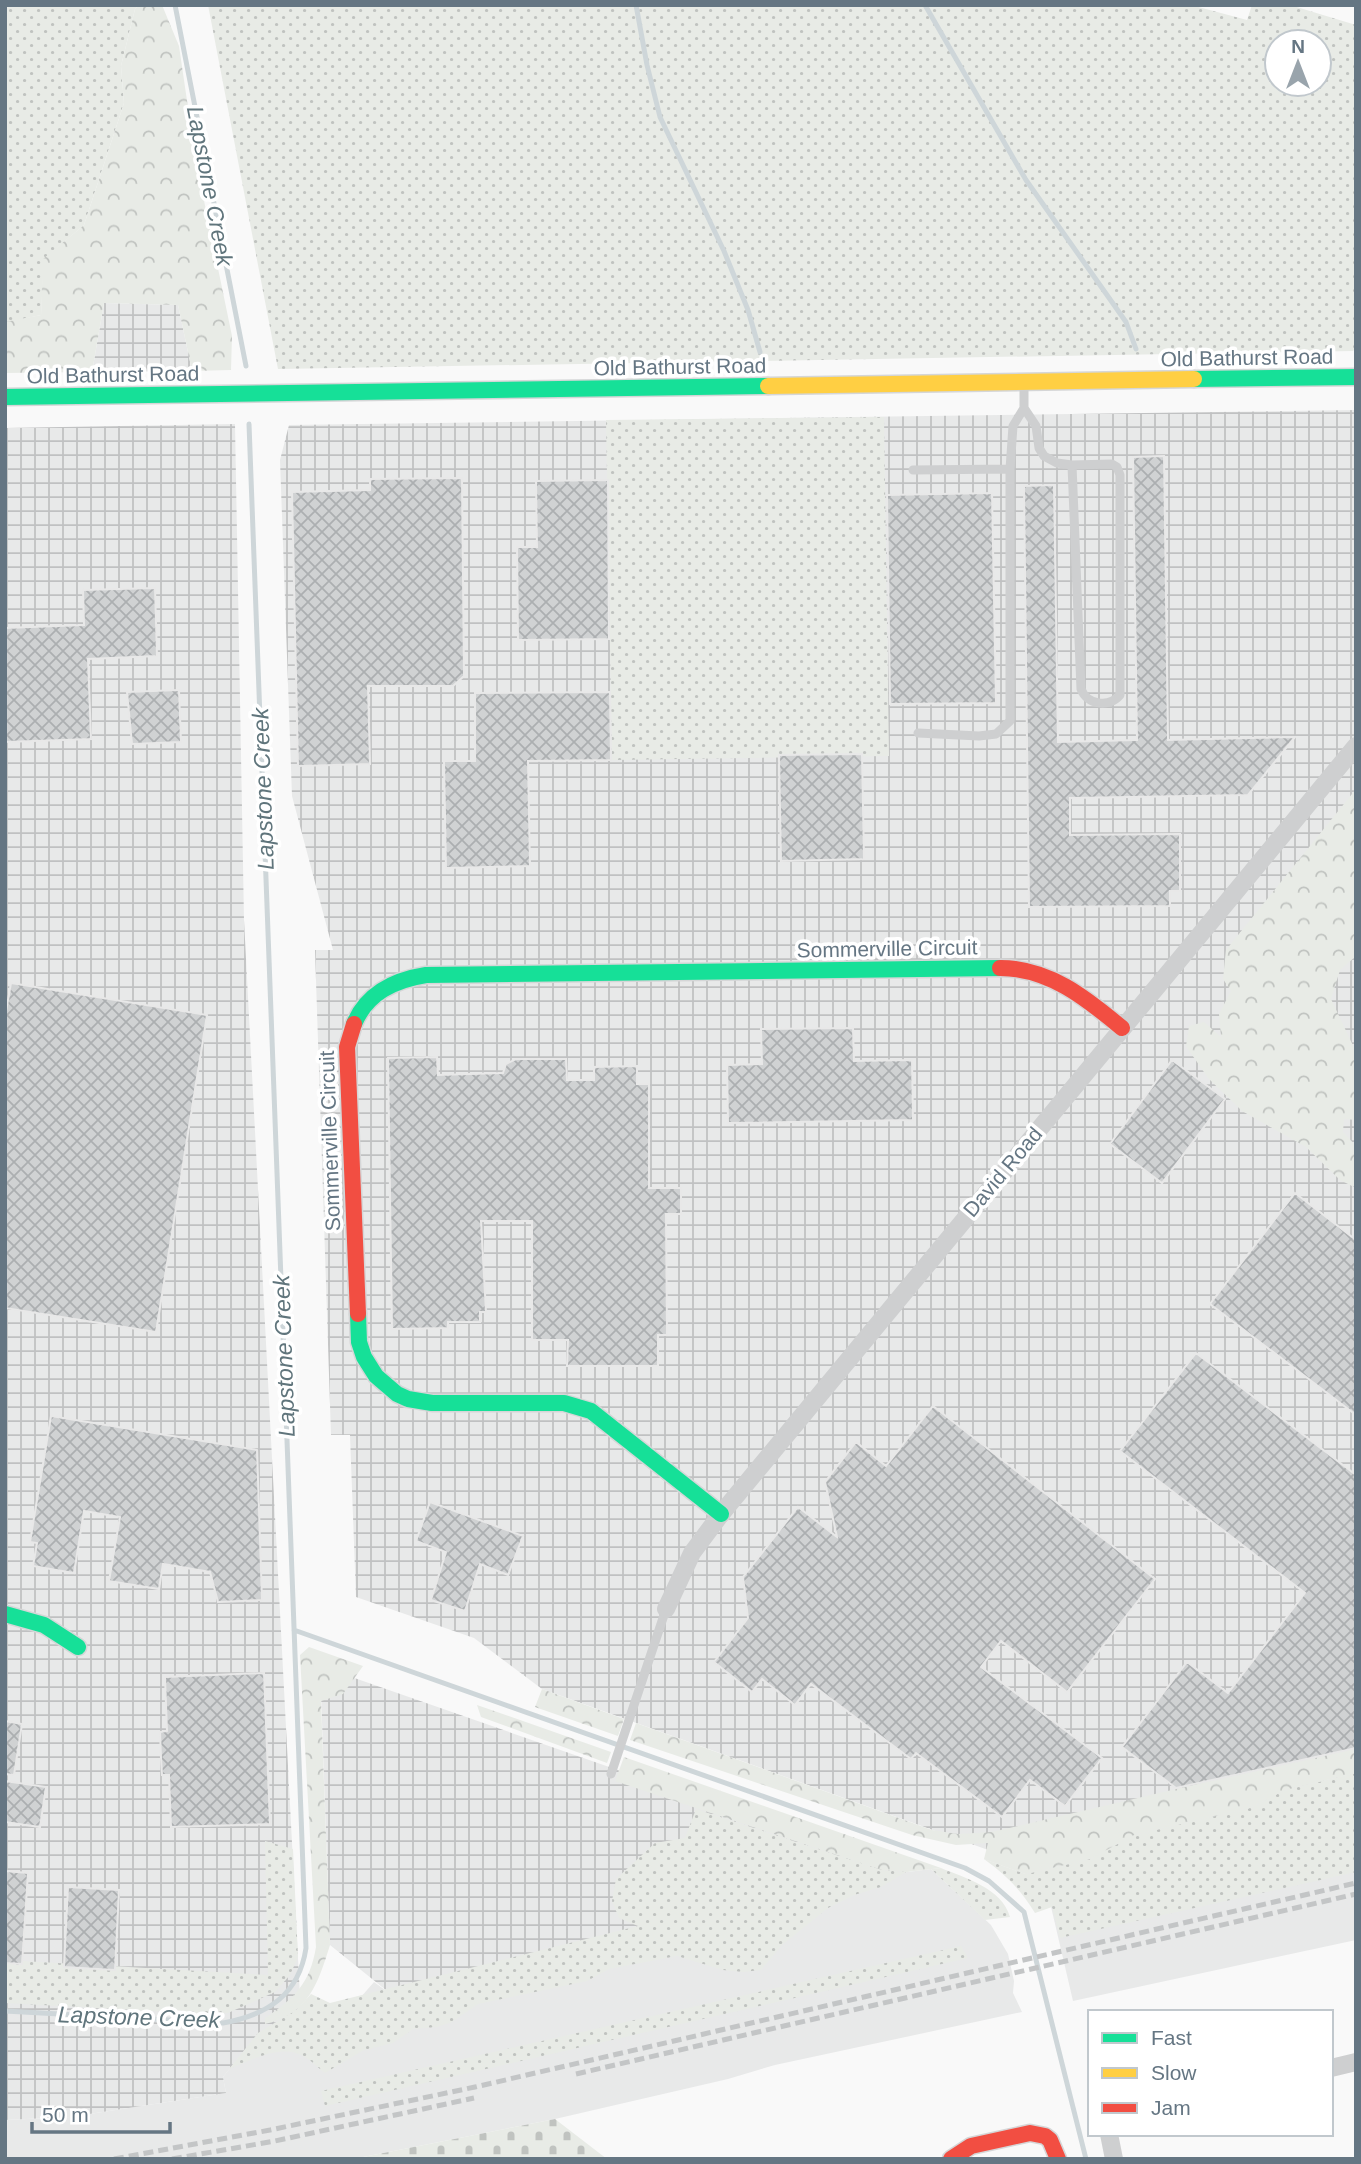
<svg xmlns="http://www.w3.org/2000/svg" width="1361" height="2164" font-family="Arial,sans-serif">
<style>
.built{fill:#e8e9e9}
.industrial{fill:url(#industrial-grid)}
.grass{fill:url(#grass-dots);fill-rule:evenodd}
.forest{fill:url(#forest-crowns)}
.cemetery{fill:url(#cemetery-stones)}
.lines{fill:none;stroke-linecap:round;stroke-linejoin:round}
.stream{stroke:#ced6d9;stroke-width:5}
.building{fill:url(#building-cross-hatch);stroke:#e8e8e8;stroke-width:2}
.fast-casing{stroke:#d5d6d7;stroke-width:19}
.slow-casing{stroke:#d5d6d7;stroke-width:19}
.jam-casing{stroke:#d5d6d7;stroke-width:19}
.lane{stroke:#cecfd0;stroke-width:9}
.street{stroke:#cecfd0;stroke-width:18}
.fast{stroke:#16e098;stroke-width:16}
.slow{stroke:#ffcf43;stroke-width:16}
.jam{stroke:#f24e42;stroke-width:16}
.rail{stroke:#c3c5c6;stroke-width:5;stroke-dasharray:10 5;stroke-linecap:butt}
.labels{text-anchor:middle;stroke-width:7;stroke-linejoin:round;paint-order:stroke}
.street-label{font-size:21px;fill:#657683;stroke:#fff}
.water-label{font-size:23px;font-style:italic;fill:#60757c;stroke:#fff}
</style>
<defs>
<pattern id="industrial-grid" width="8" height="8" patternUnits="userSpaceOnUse" patternTransform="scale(1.75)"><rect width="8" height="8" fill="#e8e9e9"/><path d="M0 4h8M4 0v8" fill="none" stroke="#c0c1c2"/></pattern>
<pattern id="grass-dots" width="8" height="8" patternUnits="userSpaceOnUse" patternTransform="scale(1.75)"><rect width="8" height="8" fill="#e8ebe6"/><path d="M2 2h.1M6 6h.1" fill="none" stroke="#c0c3c0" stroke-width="1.8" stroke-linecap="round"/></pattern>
<pattern id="forest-crowns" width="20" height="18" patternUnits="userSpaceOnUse" patternTransform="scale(1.75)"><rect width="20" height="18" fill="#e8ebe6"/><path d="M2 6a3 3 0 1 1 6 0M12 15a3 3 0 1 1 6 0" fill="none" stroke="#c0c3c0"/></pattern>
<pattern id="cemetery-stones" width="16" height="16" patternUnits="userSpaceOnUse" patternTransform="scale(1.75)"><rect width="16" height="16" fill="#e8ebe6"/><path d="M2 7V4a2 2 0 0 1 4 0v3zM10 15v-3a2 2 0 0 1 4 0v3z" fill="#c0c3c0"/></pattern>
<pattern id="building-cross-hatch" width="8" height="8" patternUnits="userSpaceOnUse" patternTransform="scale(1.75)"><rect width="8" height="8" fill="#d0d2d3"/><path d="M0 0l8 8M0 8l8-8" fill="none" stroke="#acafb1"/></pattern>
</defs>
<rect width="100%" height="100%" fill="#f9f9f9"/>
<path class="built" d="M1356,1773V1940L1073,2001L1045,1881L984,1859Z
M931,1869L991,1925L1008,1954L1014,1981L1013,1993L1022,2012L775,2065L728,2079L555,2119L353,2159H5V2120L70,2117L226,2093L223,2077L258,2033L327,2036L374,1982L392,1995L884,1875Z"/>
<path class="industrial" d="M104,303L178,305L192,371L92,372Z
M1356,410V1773L1002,1855L542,1689L474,1638L356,1597L350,1435H331L315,950H333L292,796L280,460L289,425Z
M235,424L244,920L302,2035L258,2034L223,2077L226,2093L70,2117L5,2120V428Z
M320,1666L910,1872L884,1875L392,1995L330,1945Z"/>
<path class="grass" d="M5,5H139L135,9L121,66L124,103L84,225L44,259L41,315L9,322H5Z
M208,5H1191L1247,20L1252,5H1290L1356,25V348L1353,351L278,369ZM1319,42V84H1277V42Z
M884,417L889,756L612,760L606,420Z
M1356,1773V1872L1060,1938L1052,1907L1035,1913C1021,1890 1006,1875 984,1859L1026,1874L1090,1859L1134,1835L1250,1808L1285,1790Z
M696,1809L882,1870L906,1872L881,1887L854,1895L828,1908L782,1945L761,1970L743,1972L723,1970L677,1956L609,1969L587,1981L478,2004L452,2022L437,2027L413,2029L393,2043L364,2050L325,2073C317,2067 310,2059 301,2055C279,2044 250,2061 229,2069L258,2033L296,2010L311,1994L330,2003L638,1926L619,1918L612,1901L616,1879L655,1843L685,1838Z
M265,1841L293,1849L298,1957L290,1975L275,1992L228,2013L209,2014L5,2003V1960L268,1975Z
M941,1868C965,1878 1002,1888 1010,1917L985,1920L931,1869Z
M961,1946L968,1958L325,2106L321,2091Z"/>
<path class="forest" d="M139,5H162L179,46L196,162L232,336L231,370L192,371L178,305L104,303L92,372L5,373V322L41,315L43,259L84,225L124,103L121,66L135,9Z
M1356,789V956L1340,970L1331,999L1356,1052V1120L1344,1119L1343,1132L1356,1146V1188L1340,1180L1306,1147L1242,1111L1208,1078L1186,1046L1189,1026L1204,1022L1221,1037L1219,1014L1231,991L1223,979L1226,950Z
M309,1647L363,1666L343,1694L321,1701L330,1945C318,1983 309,2014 265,2024V2018C295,1998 310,1983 316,1947L300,1655Z
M542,1689L624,1719L618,1736L535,1707Z
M477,1705L611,1752L607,1763L481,1717Z
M636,1723L932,1830L958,1834L992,1832L1356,1747V1773L1285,1790L1250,1808L1134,1835L1090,1859L1026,1874L984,1859L988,1843L956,1845L912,1835L630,1740Z
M624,1757L941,1868L906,1872L882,1870L615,1781Z"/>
<path class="cemetery" d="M555,2119L607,2159H353Z"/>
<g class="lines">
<path class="stream" d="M175,5L246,366
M636,5L647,65L660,117L724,251L748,310L760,352
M925,5L1026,180L1126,322L1136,349
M294,1630L965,1868L989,1881L1024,1912L1086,2159
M5,2011L223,2023C267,2015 299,1995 306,1948L249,424"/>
</g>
<path class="building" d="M1164,456L1168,740L1295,737L1248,795L1070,798V835L1180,834V891H1170V906L1029,907L1024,486L1054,485L1058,742L1137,740L1133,457Z
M462,478L464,676L453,686H368L370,764L298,766L292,492L370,490V479Z
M608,480L609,639L518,640L517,547H537L536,481Z
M992,493L996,703L890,704L887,495Z
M155,588L157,656L88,659L91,739L5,742V628L84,625L83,590Z
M179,690L181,742L132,744L127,692Z
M610,692L611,760L528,761L530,866L446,868L444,761H475V693Z
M862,754L864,859L781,861L779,755Z
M11,983L207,1015L156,1332L5,1308V1017Z
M853,1028L854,1061L912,1060L913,1120L728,1123L727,1065L762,1064L761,1029Z
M437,1057L438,1075L503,1073L506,1064L516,1059H566L567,1080H594V1067L637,1066V1084H649V1188H681V1214H666L667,1335H658V1366H567L568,1340H532V1221H481L486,1312H480V1322H448V1328L392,1329L388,1058Z
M1172,1060L1225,1099L1162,1183L1110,1144Z
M1295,1193L1356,1240V1415L1210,1304Z
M1196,1353L1356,1475V1748L1176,1788L1122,1747L1187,1662L1228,1693L1305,1593L1120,1451Z
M933,1406L1155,1579L1067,1692L1001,1641L981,1667L1102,1758L1065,1806L1030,1780L1002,1817L916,1753L911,1759L811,1684L795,1705L762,1679L752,1692L714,1662L748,1618L743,1577L798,1507L837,1537L825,1482L856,1442L886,1466Z
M51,1416L257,1450L262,1600L218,1602L210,1572L163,1564L159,1589L109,1581L120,1517L84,1511L74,1573L33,1566L37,1543L30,1542Z
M430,1502L523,1536L508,1575L480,1564L465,1611L431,1600L446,1552L416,1541Z
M264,1673L270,1824L171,1827L169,1775H162L161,1758L160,1732L167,1731L165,1677Z
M5,1721L22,1724L14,1775L5,1774Z
M5,1781L46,1787L40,1827L5,1822Z
M5,1871L28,1873L22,1964L5,1963Z
M68,1887L119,1890L115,1970L64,1967Z"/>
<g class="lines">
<g class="fast-casing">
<path id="fast" d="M1194,379L1356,377
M5,397L768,386
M354,1024C367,993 394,980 426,975L1000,968
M358,1314L359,1342L364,1357L376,1376L397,1394L408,1399L432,1403H564L591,1411L721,1514
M5,1614L44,1625L78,1647"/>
</g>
<g class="slow-casing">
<path id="slow" d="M768,386L1194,379"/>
</g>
<g class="jam-casing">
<path id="jam" d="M1000,968C1049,968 1086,998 1122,1028
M354,1024L347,1047L358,1314
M951,2159L971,2146L1030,2133L1045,2136L1050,2140L1058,2159"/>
</g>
<path class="lane" d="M1024,385V408L1036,426L1039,448L1044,456L1057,463L1072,465L1112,464L1117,467L1120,475V695C1109,708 1087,705 1081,689L1072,465
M913,470L1010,469L1013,426L1024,408
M918,733L979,736L996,734L1010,721V469
M611,1774L666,1609"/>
<path class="street" d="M666,1609L692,1553L721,1514L1356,746
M1331,2068L1356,2062
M1109,2134L1114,2159"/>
<use href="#fast" class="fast"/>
<use href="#slow" class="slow"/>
<use href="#jam" class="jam"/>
<path class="rail" d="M576,2074L1356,1894
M114,2159L270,2130L475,2087L1356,1883
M172,2159L275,2141L474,2098"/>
</g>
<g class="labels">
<g class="street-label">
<text transform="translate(1247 358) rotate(-1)" y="7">Old Bathurst Road</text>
<text transform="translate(680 367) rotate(-1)" y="7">Old Bathurst Road</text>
<text transform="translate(113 375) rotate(-1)" y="7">Old Bathurst Road</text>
<text transform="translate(887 949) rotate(-1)" y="7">Sommerville Circuit</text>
<text transform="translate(330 1141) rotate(-92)" y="7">Sommerville Circuit</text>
<text transform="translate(1003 1172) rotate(-50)" y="7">David Road</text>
</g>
<g class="water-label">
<text transform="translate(210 186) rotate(79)" y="8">Lapstone Creek</text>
<text transform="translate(263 789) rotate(-92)" y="8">Lapstone Creek</text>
<text transform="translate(284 1356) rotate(-92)" y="8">Lapstone Creek</text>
<text transform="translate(139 2017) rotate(2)" y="8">Lapstone Creek</text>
</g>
</g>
<rect width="1361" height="2164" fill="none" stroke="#657683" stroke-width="14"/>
<rect x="1088" y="2010" width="245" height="126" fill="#ffffff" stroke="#c1c8cd" stroke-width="2"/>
<rect x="1102" y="2033" width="35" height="10" fill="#16e098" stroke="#c1c8cd" stroke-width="2"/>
<text x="1151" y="2045" font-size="21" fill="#657683">Fast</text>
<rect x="1102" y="2068" width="35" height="10" fill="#ffcf43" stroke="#c1c8cd" stroke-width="2"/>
<text x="1151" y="2080" font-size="21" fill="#657683">Slow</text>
<rect x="1102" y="2103" width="35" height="10" fill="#f24e42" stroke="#c1c8cd" stroke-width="2"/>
<text x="1151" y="2115" font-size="21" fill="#657683">Jam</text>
<g transform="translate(1298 63)"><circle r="33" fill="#ffffff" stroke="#c1c8cd" stroke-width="2"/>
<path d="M0-5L12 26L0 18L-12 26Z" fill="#99a4ac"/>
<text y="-10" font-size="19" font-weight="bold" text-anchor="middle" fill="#657683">N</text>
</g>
<path d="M32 2122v10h138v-10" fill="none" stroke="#657683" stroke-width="3.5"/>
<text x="42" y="2122" font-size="21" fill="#657683" stroke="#ffffff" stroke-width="5" paint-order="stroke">50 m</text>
</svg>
